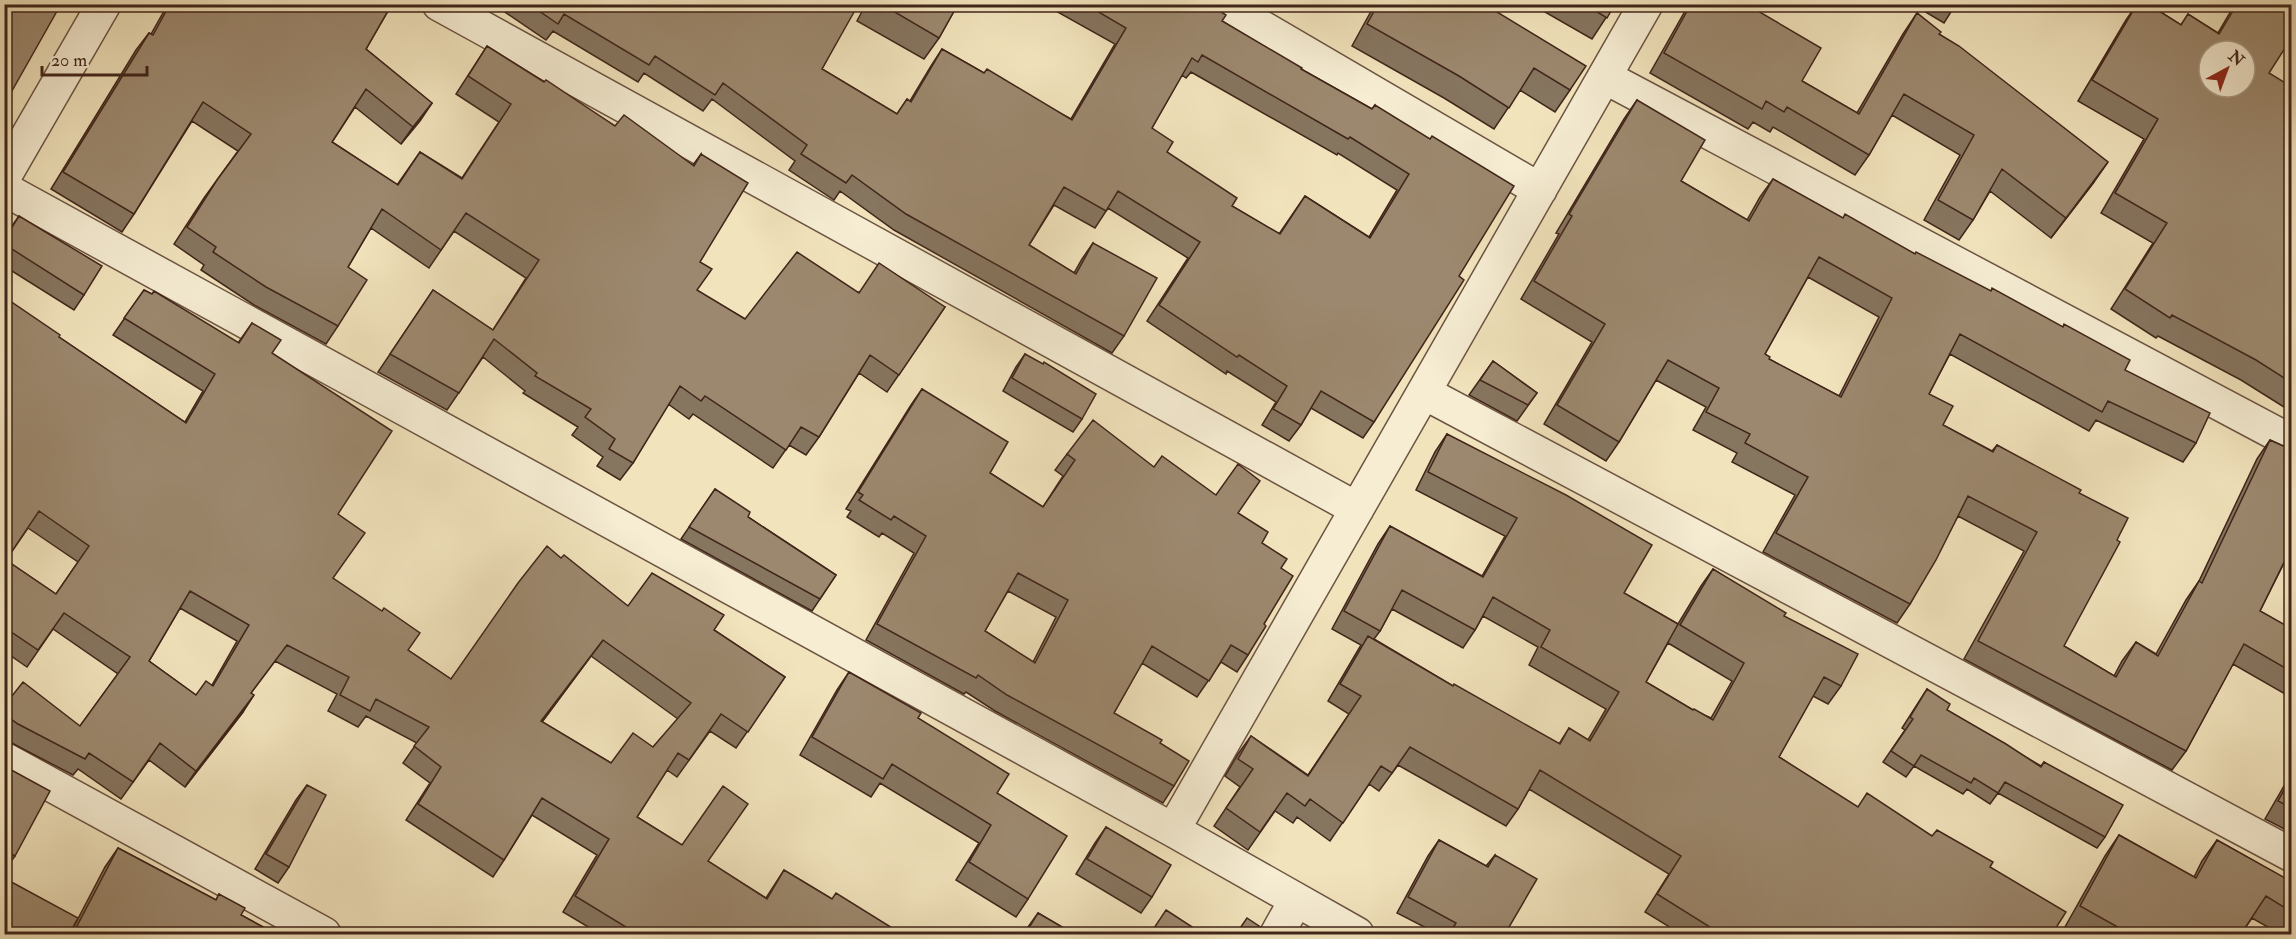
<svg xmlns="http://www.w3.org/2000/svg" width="2296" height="939" font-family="'IM FELL Double Pica',serif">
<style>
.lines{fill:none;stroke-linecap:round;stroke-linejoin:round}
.street-casing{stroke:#6c5442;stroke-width:36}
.street{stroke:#f6edd3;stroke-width:33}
.wall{fill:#86755f;stroke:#40251a;stroke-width:1.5;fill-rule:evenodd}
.shaded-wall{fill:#6d5f4d;stroke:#40251a;stroke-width:1.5}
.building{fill:#9c886e;stroke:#40251a;stroke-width:1.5;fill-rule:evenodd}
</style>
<rect width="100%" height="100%" fill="#f1e3bc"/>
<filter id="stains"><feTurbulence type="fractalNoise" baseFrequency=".00333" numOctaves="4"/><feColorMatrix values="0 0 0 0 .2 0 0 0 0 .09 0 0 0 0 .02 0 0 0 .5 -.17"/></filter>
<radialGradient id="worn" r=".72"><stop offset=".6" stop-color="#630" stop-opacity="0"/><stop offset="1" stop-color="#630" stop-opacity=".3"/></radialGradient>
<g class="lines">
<g class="street-casing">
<path id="street" d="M439,4L1357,509
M1222,4L1540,190
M1605,77L2292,442
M4,177L104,4
M4,189L1173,830L1357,934
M1425,393L2292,855
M4,759L324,934
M1173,830L1646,4
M1277,934L1296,900"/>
</g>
<use href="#street" class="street"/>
</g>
<path class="wall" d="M168,4H392L366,49L432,103L401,144L355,107L332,142L397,185L420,152L462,178L499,122L456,94L487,46L615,126L693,165L701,154L700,262L697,291L745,319L858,292L945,307L887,392L859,373L819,437L806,455L789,445L773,468L693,414L689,419L668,404L633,463L620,480L597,466L603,457L572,435L578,427L523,393L525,391L483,357L447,410L378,372L433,290L493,330L526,278L454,231L429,268L371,228L348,267L338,326L326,344L254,305L201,270L204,265L174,244L204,198L238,151L192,121L134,214L122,232L51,189L136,50L149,33L151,34Z
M493,4H857L822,69L897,114L907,99L910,101L931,66L942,49L984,73L1071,119L1115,44L1054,10L1057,4H1209L1222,21L1301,69L1372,109L1375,105L1459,276L1374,422L1363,438L1311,408L1301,425L1289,441L1262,425L1276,402L1227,371L1226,374L1147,321L1188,258L1108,208L1095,228L1054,205L1029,245L1074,273L1082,259L1093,243L1124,336L1112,353L894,230L840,191L834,200L789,170L795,161L712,99L703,111L644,73L638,82L553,31L546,40ZM1191,72L1337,155L1338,153L1397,190L1369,237L1305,196L1279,234L1232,206L1167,152L1152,128L1182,75L1186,78Z
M866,4H958L939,38L924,59L857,21Z
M1375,4H1484L1570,90L1555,112L1520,90L1494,129L1444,98L1352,46Z
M1531,4H1615L1592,39Z
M1689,4H1746L1802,81L1857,113L1903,34L1917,13L2094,182L2051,238L1990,191L1973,220L1959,240L1924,220L1960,155L1892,115L1869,155L1855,175L1773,127L1770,132L1753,122L1748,129L1650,73Z
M1912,4H1956L1944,23Z
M2137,4H2148L2181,25L2188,14L2218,33L2235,4H2292L2269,73L2288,120L2292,121V412L2241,380L2158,336L2156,338L2111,309L2153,243L2101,213L2144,139L2078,101L2126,20Z
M1637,100L1681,181L1747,220L1760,197L1773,179L1842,218L1915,254L2125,370L2196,443L2183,462L2096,420L2089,431L1950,354L1929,394L1943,425L1992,451L1997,445L2079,493L2064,646L2114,676L2122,661L2136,642L2156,654L2186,600L2199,581L2257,459L2270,440L2292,450V547L2260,611L2292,629V698L2233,664L2186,751L2172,770L1964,659L2024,551L1958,516L1910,604L1897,623L1763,552L1795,495L1732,462L1737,453L1693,430L1706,407L1656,380L1619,442L1606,461L1544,424L1592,342L1521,299L1559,234L1556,233L1624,119ZM1808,277L1879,317L1839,396L1769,359L1765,354Z
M19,216L84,295L74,310L4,266V237Z
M144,290L238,343L252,323L272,353L338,514L333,578L408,650L451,679L561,558L628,606L714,630L785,677L736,748L710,731L677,777L667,770L637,817L766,898L784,870L832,899L894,934H600L563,912L597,855L532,815L504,860L493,877L406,820L430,783L403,763L417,743L366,716L358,727L328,711L337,694L275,661L251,693L243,712L185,787L149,760L121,799L78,769L73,775L4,739V706L80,726L118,674L53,629L27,667L4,651V297L59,337L185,422L203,391L113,335ZM28,528L78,562L56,594L6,560ZM180,608L237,641L212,685L196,695L149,661ZM591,656L678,719L653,747L611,763L542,722Z
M1025,354L1082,419L1073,432L1003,391L1016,367Z
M1493,361L1537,393L1517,421L1469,395Z
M922,389L990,473L1043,507L1063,476L1055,470L1067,454L1154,467L1238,513L1281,568L1264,624L1248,655L1237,672L1221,662L1197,697L1142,663L1114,713L1160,743L1174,786L1163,803L995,711L966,692L964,694L866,640L914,553L882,533L879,537L847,517L851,511L846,509L911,405ZM1008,591L1056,617L1033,662L985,631Z
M1447,434L1624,593L1678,624L1701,586L1713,569L1784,616L1841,686L1828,704L1813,696L1779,757L1857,807L1932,836L1990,867L2052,934H1681L1645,912L1669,874L1529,789L1518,809L1506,826L1398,765L1379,791L1369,784L1330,841L1297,817L1293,823L1275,811L1248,850L1214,826L1240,787L1225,776L1238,754L1251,736L1308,775L1349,714L1328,701L1361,645L1332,629L1378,544L1390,526L1482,576L1505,536L1416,490L1435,452ZM1392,609L1463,648L1475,630L1483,616L1538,647L1529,665L1606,709L1588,740L1569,728L1559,744L1453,686L1374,639L1380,631ZM1668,643L1732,681L1711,718L1693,710L1646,682Z
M715,489L748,517L836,575L812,611L681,539Z
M849,672L918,718L997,793L1028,899L1016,917L956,880L979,843L880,783L871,797L800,755L837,690Z
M1927,689L1947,710L2041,766L2044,762L2105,837L2097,848L1998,793L1990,804L1967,789L1963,794L1914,766L1906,777L1883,762L1905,730L1902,728Z
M4,766L15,856L4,871Z
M2292,772V833L2265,819Z
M307,785L289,867L278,883L255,869L296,800Z
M1106,827L1152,897L1141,913L1076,874L1095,843Z
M2119,835L2194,877L2202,861L2217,840L2292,882V934H2280L2252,918L2241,934H2078L2065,927L2105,856Z
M1439,840L1486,866L1495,855L1505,934H1438L1397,913L1428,856Z
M118,848L216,900L219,894L241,915L276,934H70L105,867Z
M1038,913L1074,934H1023Z"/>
<path class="shaded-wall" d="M432,103L420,121L401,144L413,127Z
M2108,162L2094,182L2051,238Z
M603,640L591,656L530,738L541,721Z
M254,695L243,712L185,787L196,771Z"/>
<path class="building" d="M4,4H61L4,105Z
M170,4H392L366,49L432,103L413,127L366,89L332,142L398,185L420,152L462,179L511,104L468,76L487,46L544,82L546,80L615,126L624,115L694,166L701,154L748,183L700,262L712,269L697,290L745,319L797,252L859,293L879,263L945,307L899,375L870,355L819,437L801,427L786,450L705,396L701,401L680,386L633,463L609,449L615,439L585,417L591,409L535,376L537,373L494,339L459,393L390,354L433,290L493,330L539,260L466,213L441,250L382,209L348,267L367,280L338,326L266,287L213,252L216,247L187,227L217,180L251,134L203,102L134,214L63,172L149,33L153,35Z
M529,4H857L858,5L822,69L897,114L907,99L911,102L942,49L984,73L987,69L1072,120L1126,28L1085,4H1209L1226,15L1222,21L1302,68L1301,69L1372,109L1375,105L1430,139L1432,136L1514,186L1459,276L1464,280L1374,422L1321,391L1301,425L1273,409L1287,386L1239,355L1237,357L1159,305L1200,242L1118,191L1106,211L1064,187L1029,245L1076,274L1093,243L1157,278L1124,336L906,214L852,175L846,183L801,154L807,145L723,83L715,95L655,56L649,65L564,14L558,24ZM1202,55L1348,139L1350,137L1409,174L1370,238L1305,196L1280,234L1232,206L1237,198L1167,152L1173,142L1152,128L1192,58L1198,62Z
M881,4H958L939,38Z
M1378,4H1484L1586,66L1570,90L1534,68L1509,108L1459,76L1367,24Z
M1584,4H1615L1607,18Z
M1691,4H1746L1821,48L1802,81L1859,114L1917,13L1941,32L1939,34L1959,46L2108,162L2066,218L2002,169L1973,220L1938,200L1974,135L1904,94L1869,155L1787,107L1784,112L1766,101L1762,109L1664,53Z
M2137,4H2148L2181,25L2188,14L2219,34L2237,4H2292V37L2269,73L2292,87V114L2288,120L2292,121V383L2256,360L2172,315L2170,318L2125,289L2167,223L2115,193L2158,119L2092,80ZM2209,51H2245V87H2209Z
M1637,100L1705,140L1681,181L1749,221L1773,179L1843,218L1845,214L1915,254L1916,252L1991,291L1992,288L2063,327L2064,324L2130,360L2125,370L2210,413L2196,443L2108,401L2102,412L1960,334L1929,394L1953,406L1943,425L1993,452L1997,445L2081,490L2079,493L2128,518L2117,540L2120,542L2064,646L2116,677L2136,642L2158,656L2199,581L2202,583L2270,440L2292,450V546L2260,611L2292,629V672L2244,644L2186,751L1978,641L2037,532L1968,496L1936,560L1910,604L1776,533L1808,477L1745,443L1750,434L1706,412L1719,388L1668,360L1619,442L1557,405L1605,324L1534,281L1572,216L1569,214ZM1819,257L1892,298L1841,397L1769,359L1770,357L1765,354Z
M19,216L102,266L84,295L4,244V240Z
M144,290L152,294L154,291L239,343L252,323L281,340L272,353L392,431L338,514L365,533L333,578L382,611L384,608L420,633L408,650L451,679L518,583L547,546L561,558L564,555L628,606L652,573L724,615L714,630L785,677L748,732L721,714L689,760L678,753L637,817L682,845L723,786L748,804L708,861L767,899L784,870L832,899L836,893L897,931L894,934H622L626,927L575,896L609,839L542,798L504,860L418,804L441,767L414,746L429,727L376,699L370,711L340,695L349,677L287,645L251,693L254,695L196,771L160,743L133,782L89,753L85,759L18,724L4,714V706L23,682L80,726L130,657L64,613L38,650L4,627V297L60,335L59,337L186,423L215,374L124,318ZM39,511L89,546L56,594L6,560ZM190,591L249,625L213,686L206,681L196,695L149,661ZM603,640L691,703L653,747L633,733L611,763L541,721Z
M1025,354L1043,364L1044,362L1096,394L1082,419L1012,378Z
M1493,361L1537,393L1528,405L1480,380Z
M922,389L1008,442L990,473L1043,507L1075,460L1067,454L1093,420L1154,467L1162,456L1216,495L1238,464L1260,481L1238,513L1268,532L1262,543L1287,559L1281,568L1293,576L1264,624L1266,626L1248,655L1231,645L1209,681L1152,646L1114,713L1162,740L1160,743L1189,761L1174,786L1007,695L978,675L976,678L877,624L926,536L894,516L891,520L859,500L863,495L858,492ZM1018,573L1068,600L1035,663L985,631Z
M1447,434L1566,495L1652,545L1624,593L1678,624L1646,682L1693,710L1694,709L1713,720L1744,663L1680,625L1713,569L1786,613L1784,616L1858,654L1841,686L1824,677L1779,757L1858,807L1867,793L1932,836L1937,830L1993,862L1990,867L2066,912L2052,934H1808L1801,930L1799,934H1721L1657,894L1681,856L1540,770L1518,809L1410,747L1392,773L1381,766L1343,823L1310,799L1305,806L1287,793L1260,832L1226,808L1253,769L1238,759L1251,736L1308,776L1361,696L1340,684L1368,636L1453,686L1454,684L1560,744L1569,728L1590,741L1619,692L1541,647L1550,630L1493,597L1475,630L1402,590L1380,631L1344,611L1390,526L1483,577L1517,518L1428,472Z
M715,489L750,512L748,517L836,575L820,599L689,527Z
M849,672L921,713L918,718L1009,774L997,793L1067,836L1028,899L969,862L991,825L892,764L883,779L812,737Z
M1927,689L1950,704L1947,710L2006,744L2041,767L2044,762L2123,805L2105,837L2005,782L1998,793L1974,778L1971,783L1921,755L1914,766L1891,751L1913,719L1910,717Z
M4,766L50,791L15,856L4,850Z
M2292,776V808L2278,801Z
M307,785L326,795L289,867L266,854Z
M1106,827L1171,865L1152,897L1087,859Z
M2119,835L2196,878L2217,840L2292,882V912L2266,896L2241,934H2130L2080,906Z
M1439,840L1488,867L1495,855L1537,879L1505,934H1449L1456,923L1408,897Z
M118,848L216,900L219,894L245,908L241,915L276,934H94L77,926Z
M4,878L78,918L69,934H4Z
M1166,910L1203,934H1150Z
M1038,913L1074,934H1025Z
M1247,918L1265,930L1266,934H1236Z
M2292,927V934H2287Z"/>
<rect width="2296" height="939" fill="none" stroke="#f1e3bc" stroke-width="24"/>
<rect x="6" y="6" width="2284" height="927" fill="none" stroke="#40251a" stroke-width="3"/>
<rect x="12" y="12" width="2272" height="915" fill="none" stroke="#40251a" stroke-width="1.5"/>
<g transform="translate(2227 69) rotate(41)"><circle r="28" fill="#f6edd3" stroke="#ad9d89" stroke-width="1.5"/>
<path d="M0-4.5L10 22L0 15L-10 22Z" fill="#8f2418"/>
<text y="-9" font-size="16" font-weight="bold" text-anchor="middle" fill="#40251a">N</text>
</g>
<path d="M42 66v9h105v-9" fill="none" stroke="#40251a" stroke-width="3"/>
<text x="51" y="66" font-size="18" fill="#40251a" stroke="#f6edd3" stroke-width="4.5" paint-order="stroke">20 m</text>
<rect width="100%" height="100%" filter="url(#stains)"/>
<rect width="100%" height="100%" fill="url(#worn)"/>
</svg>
